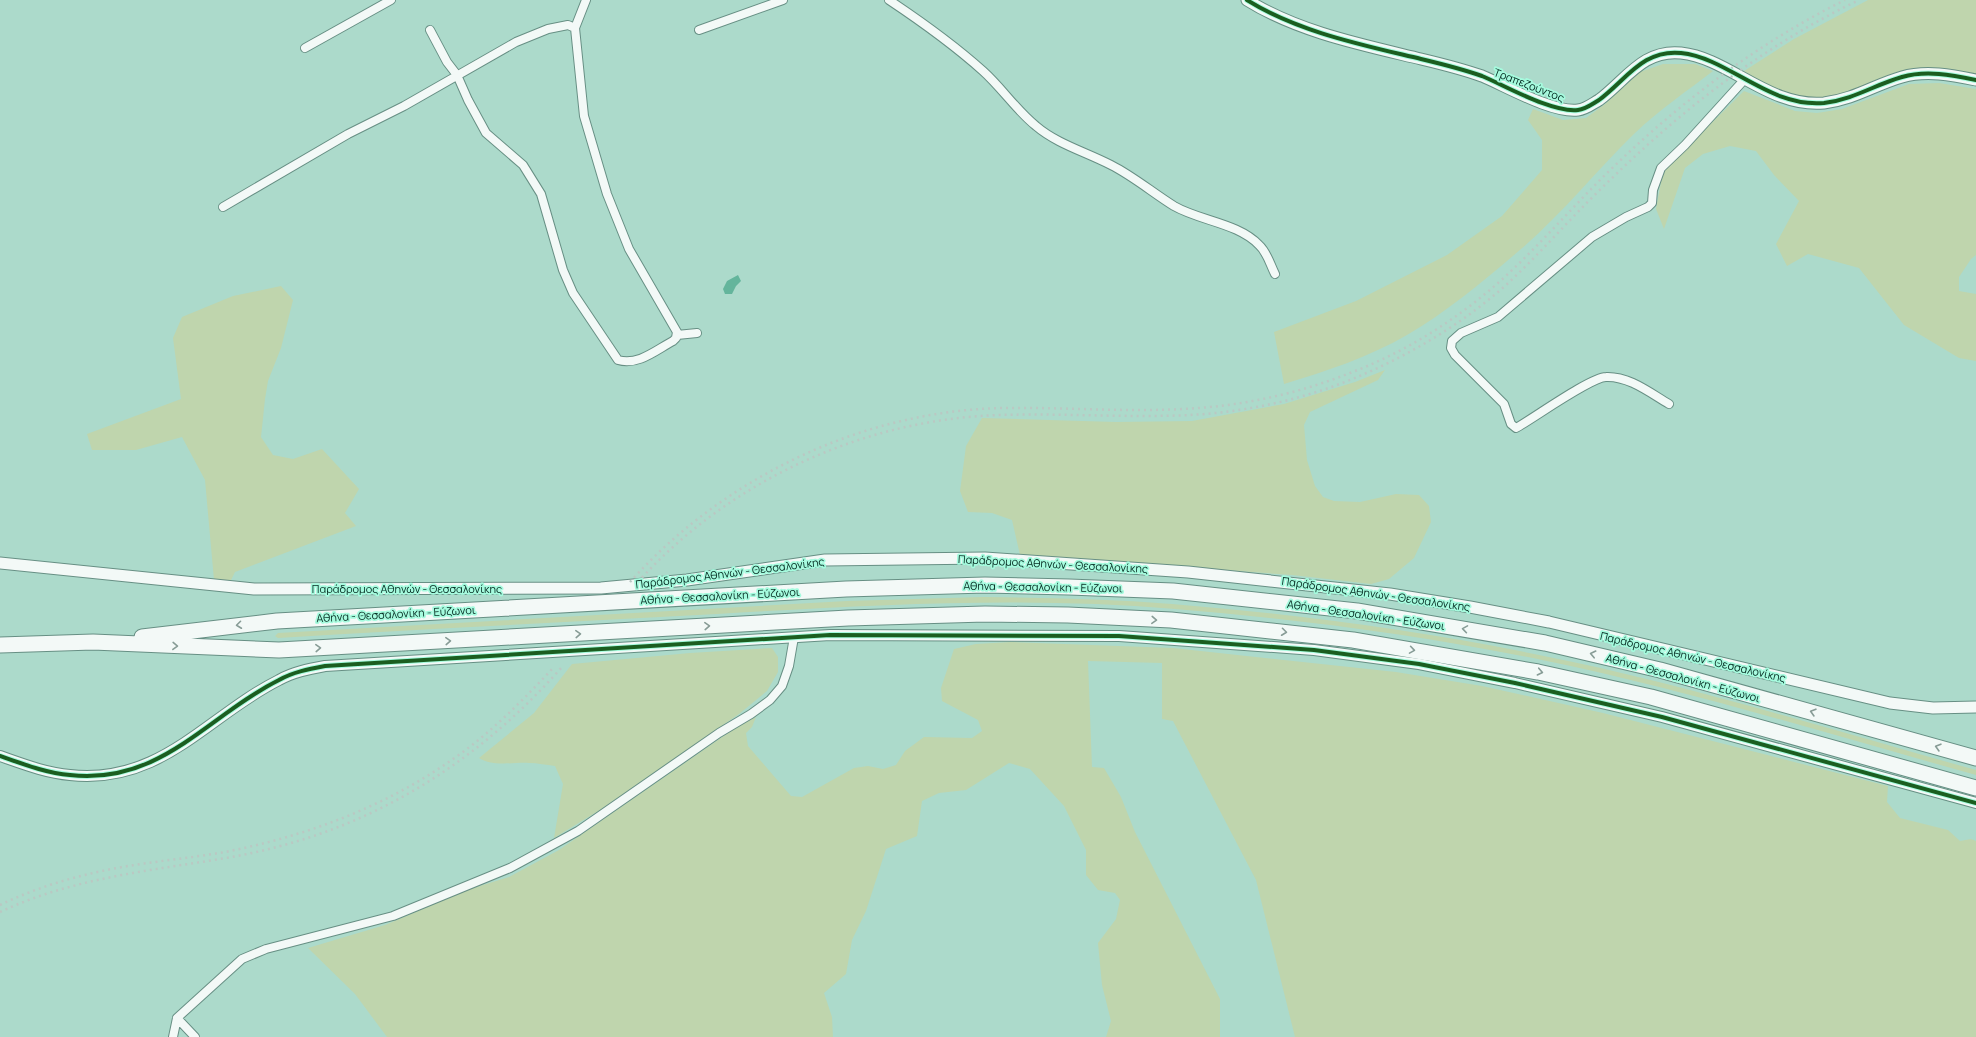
<svg xmlns="http://www.w3.org/2000/svg" width="1976" height="1037" font-family="Manrope,sans-serif">
<style>
.green{fill:#bfd5ad}
.water{fill:#64b59c}
.lines{fill:none;stroke-linecap:round;stroke-linejoin:round}
.minor-casing{stroke:#678f84;stroke-width:10}
.tertiary-casing{stroke:#678f84;stroke-width:12}
.secondary-casing{stroke:#678f84;stroke-width:13}
.motorway-casing{stroke:#678f84;stroke-width:17}
.minor{stroke:#f3f9f7;stroke-width:8}
.tertiary{stroke:#f3f9f7;stroke-width:10}
.secondary{stroke:#f3f9f7;stroke-width:11}
.motorway{stroke:#f3f9f7;stroke-width:15}
.rail{stroke:#bac8c3;stroke-width:2.5;stroke-dasharray:2 4;stroke-linecap:butt}
.cycleway-casing{stroke:#a5fbde;stroke-width:6}
.cycleway{stroke:#1b5e20;stroke-width:4}
.oneway{stroke:#879c96}
.labels{text-anchor:middle;stroke-width:3.5;stroke-linejoin:round;paint-order:stroke}
.street-label{font-size:11px;fill:#042a20;stroke:#a5fbde}
</style>
<rect width="100%" height="100%" fill="#acdacb"/>
<path class="green" d="M1868,0H1976V75L1941,69L1848,95L1811,100L1796,97L1770,87L1741,73L1794,39Z
M1663,64H1695L1713,71C1687,91 1659,110 1635,133C1596,171 1562,214 1521,249C1485,280 1448,311 1407,335C1369,357 1327,371 1284,384L1274,332L1356,301L1447,255L1502,216L1542,170V140L1528,120L1533,109L1563,120L1586,118L1605,104L1640,72Z
M1939,83L1976,89V255L1971,259L1959,277V291L1976,294V361L1959,358L1904,325L1859,268L1808,254L1787,266L1776,244L1799,201L1774,175L1756,151L1730,146L1703,154L1685,168L1664,229L1656,209L1663,171L1744,91L1795,111L1817,113L1842,109L1909,84Z
M281,286L293,300L281,348L268,381L265,399L261,437L273,455L293,459L322,449L359,489L345,513L356,526L235,572L230,582L214,580L205,480L182,437L136,450H92L87,434L181,399L173,338L182,317L233,296Z
M1385,370L1378,380L1310,412L1304,425L1307,460L1315,486L1323,497L1334,501L1360,502L1396,494L1419,495L1429,506L1431,522L1414,558L1389,579L1371,584L1292,575L1020,555L1012,520L992,513L968,512L960,491L966,446L982,418L1116,422L1192,421L1284,404L1355,382Z
M984,597C1046,598 1109,599 1172,604C1295,614 1418,630 1539,655C1686,684 1831,730 1976,770V775C1832,735 1688,690 1542,660C1421,635 1298,619 1175,609C1022,596 870,605 717,614C571,622 424,629 278,638L275,636L278,633L847,601Z
M1011,642L1173,648L1396,672L1482,686L1603,713L1888,786L1887,802L1900,818L1948,830L1960,841L1971,839L1976,841V1037H1295L1256,880L1173,721L1162,719V663L1088,661L1092,767L1104,768L1121,797L1135,832L1220,999V1037H1106L1111,1021L1102,985L1098,943L1116,919L1120,900L1115,893L1098,890L1086,875V850L1064,806L1030,769L1009,763L966,790L939,793L922,801L917,836L886,849L866,911L852,940L846,974L824,993L832,1017L833,1037H387L355,994L308,948L385,925L470,889L509,877L559,850L738,726L756,717L752,727L746,733L748,746L791,796L802,797L854,768L868,766L883,769L896,765L905,751L924,737L972,738L982,731L978,720L942,701L941,688L954,649L976,644Z
M772,648L778,657V672L767,691L739,714L600,810L554,838L563,784L555,766C546,765 538,763 529,763C514,762 493,767 479,758L534,713L572,664L690,653Z"/>
<path class="water" d="M738,275L741,281L736,286L732,294H725L723,289L727,281Z"/>
<g class="lines">
<g class="minor-casing">
<path id="minor" d="M889,0C922,22 954,45 983,71C1002,88 1016,110 1036,126C1057,144 1086,152 1111,165C1133,176 1153,193 1174,206C1200,221 1238,223 1259,245C1267,252 1270,264 1275,274
M430,30L447,62L457,75L468,100L486,133L523,165L541,194L563,270L573,293L618,360C638,366 656,350 673,341L676,338L677,332L629,249L607,194L584,116L575,28L586,0
M699,30L783,0
M305,48L391,0
M223,207L348,134L404,106L516,42L548,29L568,25L575,28
M677,335L697,333
M1669,404C1650,393 1629,376 1606,377C1591,377 1534,418 1516,428L1511,424L1504,404L1455,355L1451,348L1452,341L1461,333L1498,317L1592,237L1626,217L1648,207L1652,203L1653,190L1661,168L1685,145L1744,80
M177,1018L195,1037
M173,1037L177,1018L242,959L266,949L393,916L510,868L578,831L719,733L751,714L770,700L782,686L789,666L794,637"/>
</g>
<g class="tertiary-casing">
<path id="tertiary" d="M0,756C23,764 46,773 70,775C161,785 207,716 279,680C293,672 309,669 325,666L830,635L1119,636L1314,650L1419,664L1515,683L1662,717L1976,803"/>
</g>
<g class="secondary-casing">
<path id="secondary" d="M1247,0C1298,32 1363,45 1421,59C1442,64 1462,69 1482,76C1506,86 1552,113 1578,110C1586,109 1592,104 1599,100C1626,80 1643,49 1681,53C1729,58 1769,108 1824,103C1855,99 1874,85 1902,77C1926,70 1952,75 1976,80
M0,563L254,589L601,588L687,580L825,560L985,558L1188,572L1390,594L1470,607L1549,622L1890,703L1933,708L1976,707"/>
</g>
<g class="motorway-casing">
<path id="motorway" d="M142,637L277,621L846,589L985,585L1069,587L1173,591L1357,611L1545,643L1660,670L1976,758
M0,645L93,642L279,650L848,618L985,614L1068,615L1171,620L1353,640L1538,672L1651,697L1976,788"/>
</g>
<use href="#minor" class="minor"/>
<use href="#tertiary" class="tertiary"/>
<use href="#secondary" class="secondary"/>
<use href="#motorway" class="motorway"/>
<path class="rail" d="M630,582C723,478 862,411 1002,408C1068,407 1133,413 1199,408C1252,404 1306,391 1355,371C1407,351 1457,319 1498,283C1535,250 1567,213 1602,178C1674,107 1754,45 1845,0
M638,582C729,481 864,419 1000,415C1063,413 1127,418 1190,415C1248,412 1309,398 1362,375C1413,353 1463,323 1505,286C1541,253 1573,215 1609,181C1684,108 1765,45 1859,0
M0,905C27,892 56,882 85,875C131,863 179,860 225,852C306,836 385,807 453,759C491,733 523,700 554,667
M0,912C73,878 148,871 226,858C361,835 472,769 562,667"/>
<g class="cycleway-casing">
<path id="cycleway" d="M1247,0C1298,32 1363,45 1421,59C1442,64 1462,69 1482,76C1506,86 1552,113 1578,110C1586,109 1592,104 1599,100C1626,80 1643,49 1681,53C1729,58 1769,108 1824,103C1855,99 1874,85 1902,77C1926,70 1952,75 1976,80
M0,756C23,764 46,773 70,775C161,785 207,716 279,680C293,672 309,669 325,666L830,635L1119,636L1314,650L1419,664L1515,683L1662,717L1976,803"/>
</g>
<use href="#cycleway" class="cycleway"/>
</g>
<defs><path id="oneway-chevron" d="M-2-3.5L2.5 0L-2 3.5" fill="none" stroke-width="1.6" stroke-linecap="round" stroke-linejoin="round"/></defs>
<g class="oneway">
<use href="#oneway-chevron" transform="translate(1154 620) rotate(3)"/>
<use href="#oneway-chevron" transform="translate(239 625) rotate(173)"/>
<use href="#oneway-chevron" transform="translate(707 626) rotate(-3)"/>
<use href="#oneway-chevron" transform="translate(1465 629) rotate(-171)"/>
<use href="#oneway-chevron" transform="translate(1284 632) rotate(7)"/>
<use href="#oneway-chevron" transform="translate(578 634) rotate(-3)"/>
<use href="#oneway-chevron" transform="translate(448 641) rotate(-3)"/>
<use href="#oneway-chevron" transform="translate(175 646) rotate(2)"/>
<use href="#oneway-chevron" transform="translate(318 648) rotate(-3)"/>
<use href="#oneway-chevron" transform="translate(1412 650) rotate(9)"/>
<use href="#oneway-chevron" transform="translate(1593 654) rotate(-167)"/>
<use href="#oneway-chevron" transform="translate(1540 672) rotate(12)"/>
<use href="#oneway-chevron" transform="translate(1813 712) rotate(-164)"/>
<use href="#oneway-chevron" transform="translate(1938 747) rotate(-164)"/>
</g>
<g class="labels">
<g class="street-label">
<text transform="translate(1529 85) rotate(21)" y="4">Τραπεζούντος</text>
<text transform="translate(1053 564) rotate(3)" y="4">Παράδρομος Αθηνών - Θεσσαλονίκης</text>
<text transform="translate(730 573) rotate(-7)" y="4">Παράδρομος Αθηνών - Θεσσαλονίκης</text>
<text transform="translate(1043 587) rotate(1)" y="4">Αθήνα - Θεσσαλονίκη - Εύζωνοι</text>
<text x="407" y="593">Παράδρομος Αθηνών - Θεσσαλονίκης</text>
<text transform="translate(1376 594) rotate(8)" y="4">Παράδρομος Αθηνών - Θεσσαλονίκης</text>
<text transform="translate(720 596) rotate(-3)" y="4">Αθήνα - Θεσσαλονίκη - Εύζωνοι</text>
<text transform="translate(396 614) rotate(-3)" y="4">Αθήνα - Θεσσαλονίκη - Εύζωνοι</text>
<text transform="translate(1366 615) rotate(8)" y="4">Αθήνα - Θεσσαλονίκη - Εύζωνοι</text>
<text transform="translate(1693 657) rotate(13)" y="4">Παράδρομος Αθηνών - Θεσσαλονίκης</text>
<text transform="translate(1683 678) rotate(15)" y="4">Αθήνα - Θεσσαλονίκη - Εύζωνοι</text>
</g>
</g>
</svg>
